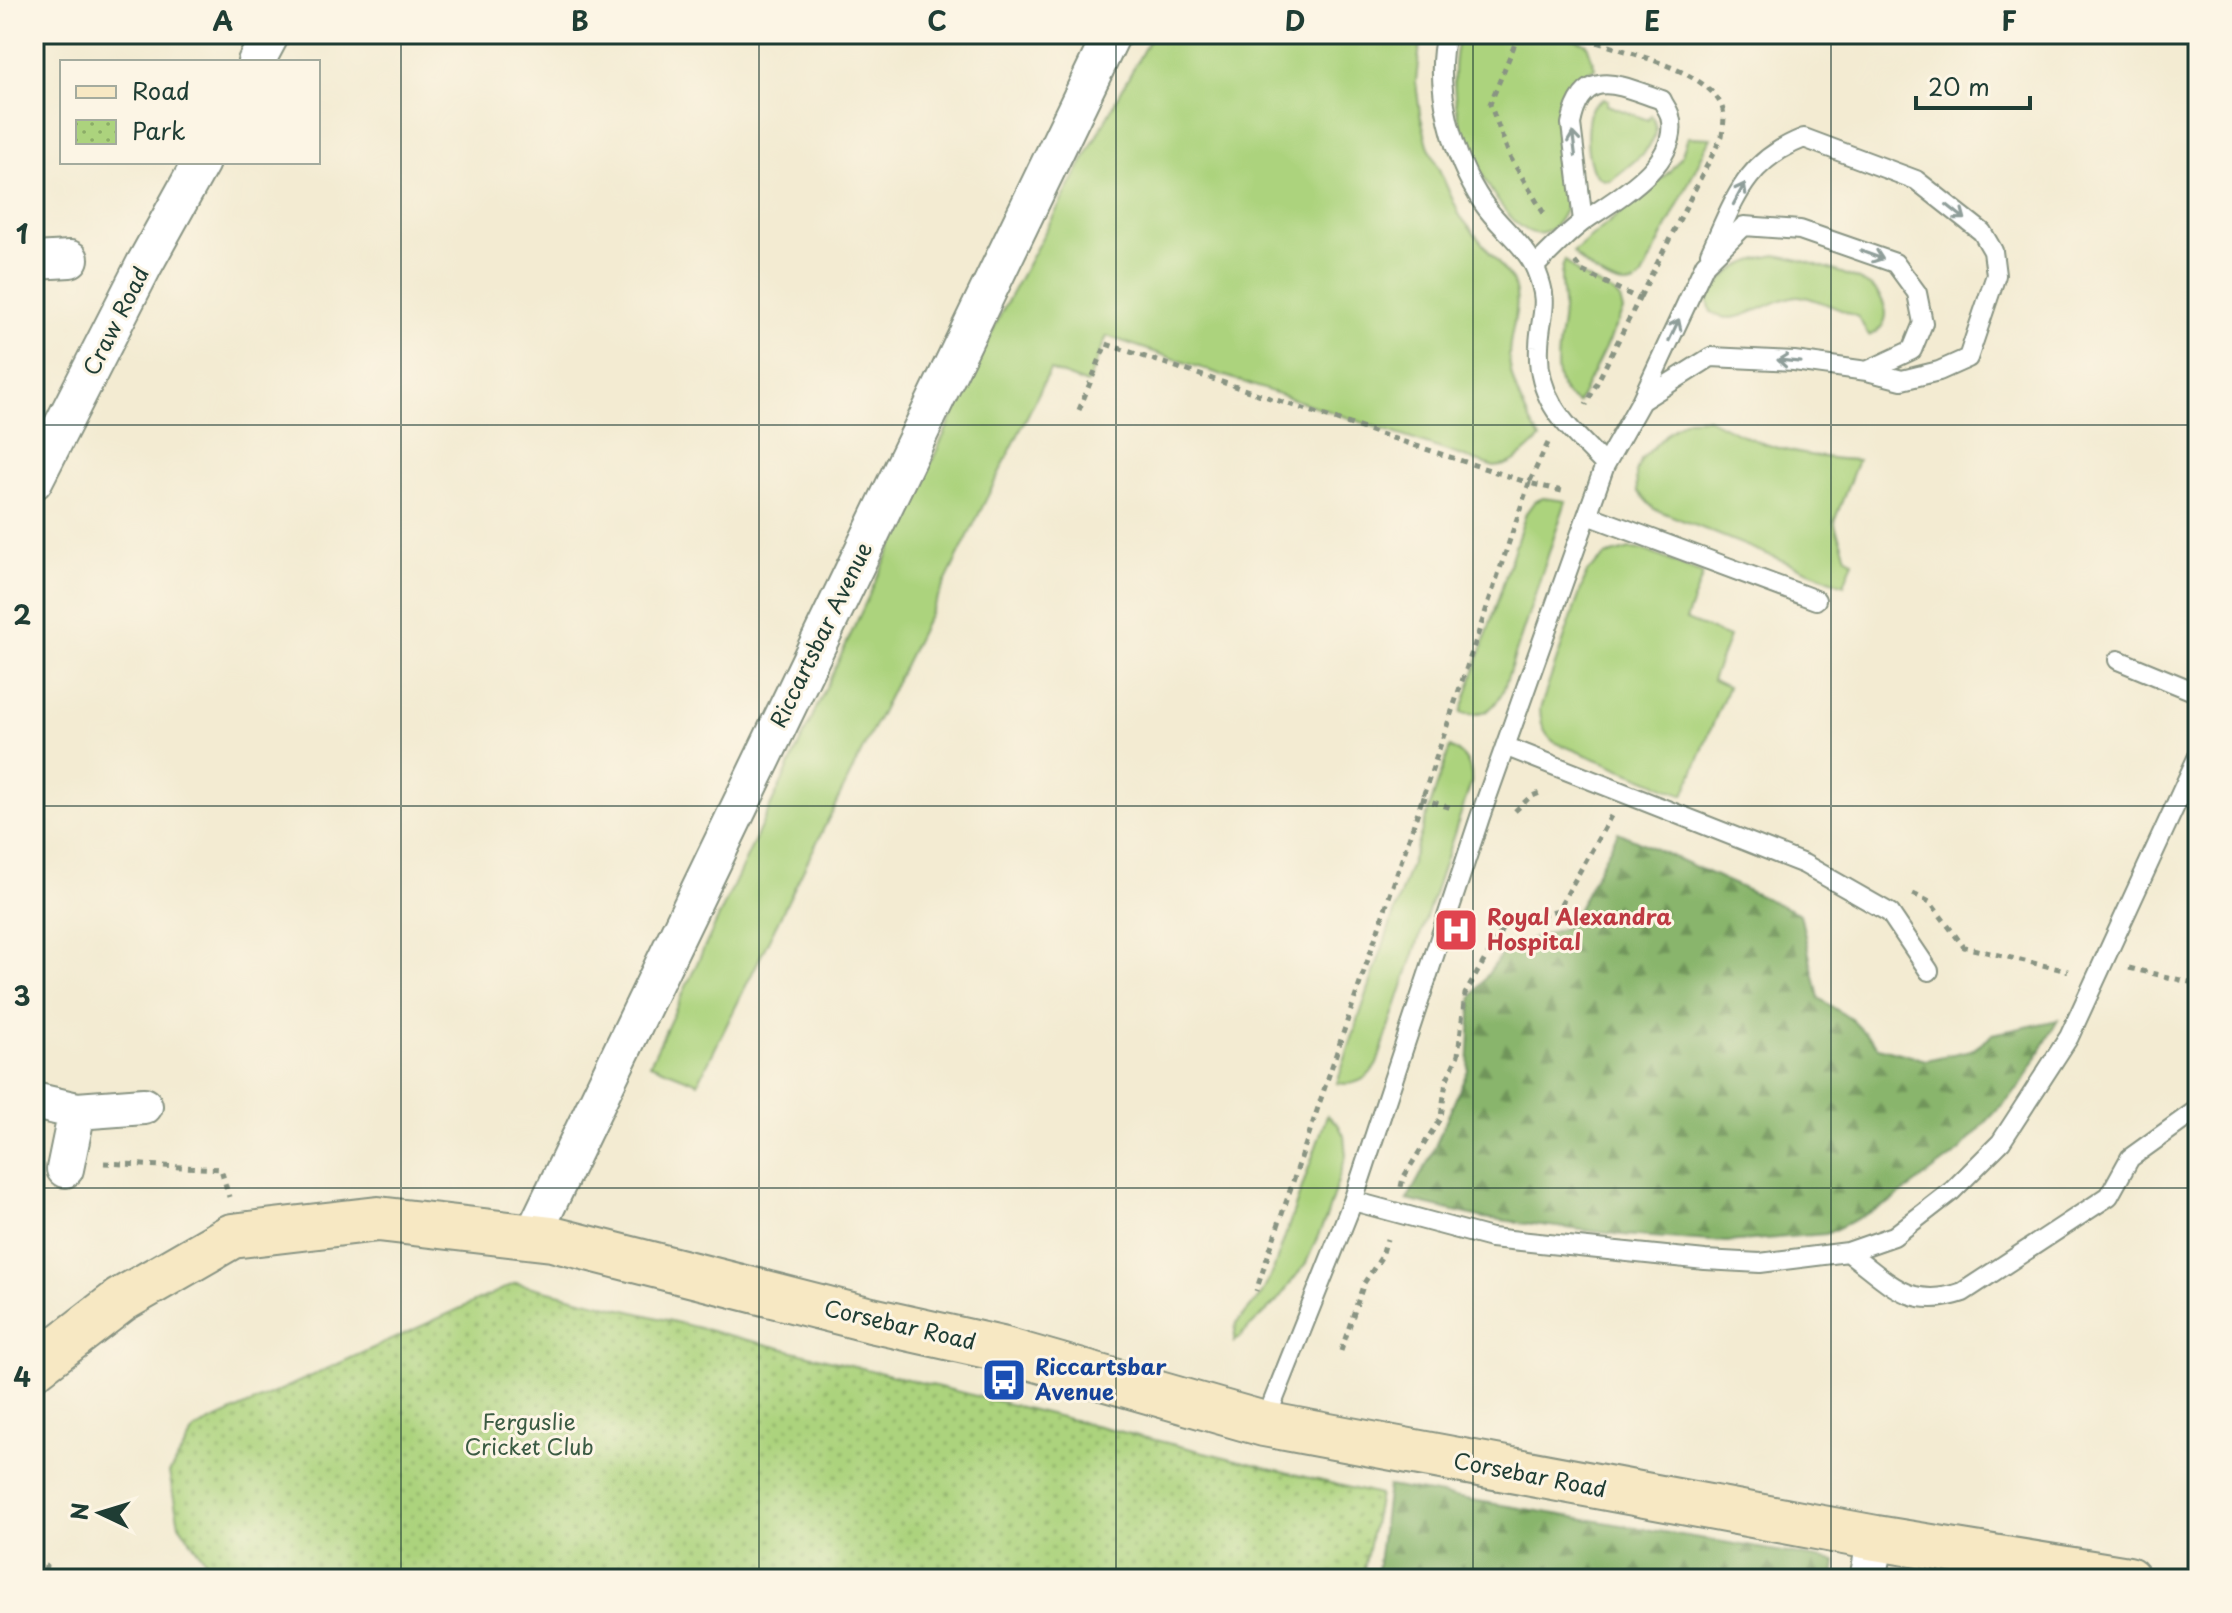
<svg xmlns="http://www.w3.org/2000/svg" width="2232" height="1613" font-family="'Playpen Sans',sans-serif">
<style>
.grass{fill:#acd37d;stroke:#668858;stroke-width:2}
.forest{fill:url(#forest-firs);stroke:#547950;stroke-width:2}
.park{fill:url(#park-dots);stroke:#668858;stroke-width:2}
.lines{fill:none;stroke-linecap:round;stroke-linejoin:round}
.service-casing{stroke:#899483;stroke-width:22}
.minor-casing{stroke:#899483;stroke-width:40}
.secondary-casing{stroke:#899483;stroke-width:48}
.path{stroke:#899483;stroke-width:5;stroke-dasharray:6 6;stroke-linecap:butt}
.service{stroke:#fff;stroke-width:18}
.minor{stroke:#fff;stroke-width:36}
.secondary{stroke:#f7e8c3;stroke-width:44}
.oneway{stroke:#8f9e9a}
.grid{fill:none;stroke:#1f3d34;stroke-width:2;stroke-opacity:0.55}
.labels{text-anchor:middle;stroke-width:6;stroke-linejoin:round;paint-order:stroke}
.street-label{font-size:22px;fill:#1f3d34;stroke:#fcf5e5}
.health-label{font-size:22px;font-weight:bold;fill:#be3a42;stroke:#fcf5e5;text-anchor:start}
.transit-label{font-size:22px;font-weight:bold;fill:#164399;stroke:#fcf5e5;text-anchor:start}
.park-label{font-size:22px;fill:#3b5b43;stroke:#fcf5e5}
.neatline{fill:none;stroke:#1f3d34;stroke-width:3}
.grid-label{font-size:26px;text-anchor:middle;font-weight:bold;fill:#1f3d34}
</style>
<defs>
<pattern id="forest-firs" width="22" height="20" patternUnits="userSpaceOnUse" patternTransform="scale(2)"><rect width="22" height="20" fill="#89b56c"/><path d="M5 1l3.5 6h-7zM16 11l3.5 6h-7z" fill="#6f945a"/></pattern>
<pattern id="park-dots" width="8" height="8" patternUnits="userSpaceOnUse" patternTransform="scale(2)"><rect width="8" height="8" fill="#acd37d"/><path d="M2 2h.1M6 6h.1" fill="none" stroke="#8bac67" stroke-width="1.8" stroke-linecap="round"/></pattern>
</defs>
<rect width="100%" height="100%" fill="#fcf5e5"/>
<filter id="ink" filterUnits="userSpaceOnUse"><feTurbulence type="fractalNoise" baseFrequency=".0125" numOctaves="2"/><feDisplacementMap in="SourceGraphic" scale="16" xChannelSelector="R" yChannelSelector="G"/><feConvolveMatrix kernelMatrix="1 2 1 2 8 2 1 2 1" color-interpolation-filters="sRGB"/></filter>
<filter id="wash" filterUnits="userSpaceOnUse"><feTurbulence type="fractalNoise" baseFrequency=".006" numOctaves="4" result="noise"/><feDisplacementMap in="SourceGraphic" scale="32" xChannelSelector="R" yChannelSelector="G"/><feGaussianBlur stdDeviation="1.8" result="paint"/><feColorMatrix in="noise" values="0 0 0 0 0 0 0 0 0 0 0 0 0 0 0 0 0 1.4 0 .05"/><feComposite in="paint" operator="in"/></filter>
<g filter="url(#wash)">
<rect width="100%" height="100%" fill="#f3ebd2"/>
<path class="grass" d="M1152,34H1421L1416,82L1420,114L1428,145L1460,216L1512,280C1524,308 1509,328 1509,356C1510,385 1526,414 1540,439C1526,452 1514,466 1494,467L1107,336L1087,384L1050,370L698,1083L650,1064L1001,313Z
M1460,34H1563L1587,44L1595,68C1588,72 1579,75 1573,81C1539,114 1568,170 1565,210C1530,284 1474,163 1463,133C1453,104 1450,62 1460,34Z
M1603,99L1608,100L1607,105L1648,120L1651,115C1670,141 1628,165 1611,180C1583,185 1584,124 1592,107Z
M1688,137L1711,138L1642,277C1624,300 1586,267 1573,252L1669,172L1681,157Z
M1776,255C1796,258 1862,276 1876,291C1881,297 1885,305 1886,313C1886,326 1878,331 1869,336L1858,317C1844,312 1810,295 1797,296C1771,298 1736,331 1711,312L1708,300C1724,271 1743,261 1776,255Z
M1565,260L1579,274L1616,295L1620,299L1623,311L1578,403C1543,385 1562,340 1563,310C1564,292 1557,277 1565,260Z
M1708,418C1758,446 1801,458 1858,460L1834,522L1846,556L1853,561L1844,585L1654,509L1637,491L1636,473L1641,460L1668,432L1687,419Z
M1543,498L1566,501L1502,694C1491,712 1482,717 1461,713L1526,513L1534,502Z
M1630,549L1644,550L1703,574L1686,620L1729,637L1712,680L1728,687L1684,795L1554,742C1543,733 1541,724 1540,709L1587,572L1605,556Z
M1450,747C1465,755 1472,765 1471,783L1377,1064C1368,1080 1355,1086 1337,1083Z
M1327,1115L1338,1124L1344,1136L1346,1156L1326,1218L1306,1263L1276,1302L1234,1342L1236,1324L1262,1294L1273,1271Z"/>
<path class="forest" d="M1618,832L1800,914L1819,998L1852,1020L1878,1047L1926,1060L1971,1050L1993,1034L2058,1020L2021,1085L1957,1153L1889,1203L1826,1234L1726,1242L1623,1235L1484,1218L1407,1200L1430,1158L1468,1070L1472,997L1506,948L1569,926Z
M1388,1486L1836,1561L1834,1579H1376Z"/>
<path class="park" d="M516,1283L1379,1495L1362,1579H219L179,1524L169,1473L195,1429Z"/>
</g>
<g filter="url(#ink)">
<g class="lines">
<g class="service-casing">
<path id="service" d="M1446,34C1433,86 1453,159 1483,203C1498,226 1526,245 1536,270C1551,307 1540,312 1539,347C1536,403 1570,428 1605,465
M1535,266C1551,251 1567,233 1585,220C1616,199 1682,163 1670,116C1669,111 1664,105 1662,100C1620,86 1583,64 1571,124L1583,221
M1641,401L1711,357L1794,361L1867,371L1902,380L1939,371L1968,358L1996,275L1993,251L1982,232L1916,180L1804,138C1745,161 1735,199 1710,253
M1588,515L1816,600
M2118,660L2198,693
M1507,747L1804,864L1890,913L1929,971
M1353,1201L1491,1238L1705,1260L1760,1263L1848,1252L1894,1236L1952,1191L2001,1142L2069,1037L2198,756
M1848,1252C1889,1282 1909,1311 1963,1292L2109,1196L2130,1158L2198,1109
M1264,1424L1353,1201L1480,817L1605,465L1641,401L1705,264L1744,226L1800,230L1895,263L1917,293L1923,323L1912,350L1867,371"/>
</g>
<g class="minor-casing">
<path id="minor" d="M256,62L271,34
M34,261L70,259
M34,481L144,265L201,162
M34,1101L77,1111L65,1169
M77,1111L144,1106
M532,1237L1112,34
M1868,1579L1876,1538"/>
</g>
<g class="secondary-casing">
<path id="secondary" d="M34,1367L121,1300L232,1236L378,1219L552,1239L871,1320L1001,1349L1264,1424L1876,1538L2128,1579"/>
</g>
<path class="path" d="M1519,34L1490,104L1510,157L1546,217
M1575,34C1613,51 1711,67 1723,110C1725,118 1723,128 1722,136L1639,299
M1575,262L1582,271L1639,299L1586,405
M1079,410L1106,344L1529,483L1256,1291
M1548,443L1529,483L1566,492
M1421,798L1454,809
M1515,811L1530,797L1542,792
M1913,894L1930,902L1964,947L2068,971
M2129,968L2198,984
M104,1163L221,1169L229,1197
M1401,1187L1403,1178L1441,1117L1446,1081L1458,1055L1465,994L1504,926L1558,910L1611,816
M1341,1351L1364,1283L1382,1256L1387,1239
M34,1560L46,1566L43,1579"/>
<use href="#service" class="service"/>
<use href="#minor" class="minor"/>
<use href="#secondary" class="secondary"/>
</g>
<defs><path id="oneway-shaft" d="M-6 0H5M1.5-3L5.5 0L1.5 3" fill="none" stroke-width="1.6" stroke-linecap="round" stroke-linejoin="round" transform="scale(2)"/></defs>
<g class="oneway">
<use href="#oneway-shaft" transform="translate(1574 144) rotate(-97)"/>
<use href="#oneway-shaft" transform="translate(1739 194) rotate(-62)"/>
<use href="#oneway-shaft" transform="translate(1956 212) rotate(38)"/>
<use href="#oneway-shaft" transform="translate(1872 255) rotate(20)"/>
<use href="#oneway-shaft" transform="translate(1674 330) rotate(-65)"/>
<use href="#oneway-shaft" transform="translate(1789 361) rotate(-175)"/>
</g>
</g>
<path class="grid" d="M401,34V1579M759,34V1579M1116,34V1579M1473,34V1579M1831,34V1579M34,425H2198M34,806H2198M34,1188H2198"/>
<defs>
<g id="hospital-square" transform="scale(2.3)"><rect x="-9" y="-9" width="18" height="18" rx="4" fill="#e0444e" stroke="#fcf5e5"/><path d="M-5-5h3v3.5h4V-5h3V5h-3V1.5h-4V5h-3Z" fill="#fff"/></g>
<g id="bus-square" transform="scale(2.3)"><rect x="-9" y="-9" width="18" height="18" rx="4" fill="#1a4fb4" stroke="#fcf5e5"/><path d="M-5-6H5V4H4V6H2V4H-2V6H-4V4H-5ZM-3.5-4V0h7V-4ZM-3.5 1.2v1.5H-2V1.2ZM2 1.2v1.5H3.5V1.2Z" fill="#fff"/></g>
</defs>
<g fill-rule="evenodd">
<use href="#hospital-square" x="1456" y="930"/>
<use href="#bus-square" x="1004" y="1380"/>
</g>
<g class="labels">
<g class="street-label">
<text transform="translate(116 321) rotate(-63)" y="8">Craw Road</text>
<text transform="translate(821 635) rotate(-64)" y="8">Riccartsbar Avenue</text>
<text transform="translate(900 1325) rotate(13)" y="8">Corsebar Road</text>
<text transform="translate(1530 1475) rotate(11)" y="8">Corsebar Road</text>
</g>
<g class="health-label">
<text x="1487" y="925">Royal Alexandra<tspan x="1487" dy="25">Hospital</tspan></text>
</g>
<g class="transit-label">
<text x="1035" y="1375">Riccartsbar<tspan x="1035" dy="25">Avenue</tspan></text>
</g>
<g class="park-label">
<text x="529" y="1430">Ferguslie<tspan x="529" dy="25">Cricket Club</tspan></text>
</g>
</g>
<rect width="2232" height="1613" fill="none" stroke="#fcf5e5" stroke-width="88"/>
<rect x="60" y="60" width="260" height="104" fill="#fcf5e5" stroke="#a4ab9e" stroke-width="2"/>
<rect x="76" y="86" width="40" height="12" fill="#f7e8c3" stroke="#a4ab9e" stroke-width="2"/>
<text x="132" y="100" font-size="24" fill="#1f3d34">Road</text>
<rect x="76" y="120" width="40" height="24" fill="url(#park-dots)" stroke="#a4ab9e" stroke-width="2"/>
<text x="132" y="140" font-size="24" fill="#1f3d34">Park</text>
<g transform="translate(100 1513) rotate(274)" stroke="#fcf5e5" stroke-width="6" paint-order="stroke">
<path d="M0-6L14 30L0 20L-14 30Z" fill="#1f3d34"/>
<text y="-12" font-size="22" font-weight="bold" text-anchor="middle" fill="#1f3d34">N</text>
</g>
<path d="M1916 96v12h114v-12" fill="none" stroke="#1f3d34" stroke-width="4"/>
<text x="1928" y="96" font-size="24" fill="#1f3d34" stroke="#fcf5e5" stroke-width="6" paint-order="stroke">20 m</text>
<rect x="44" y="44" width="2144" height="1525" class="neatline"/>
<g class="grid-label">
<text x="223" y="31">A</text>
<text x="580" y="31">B</text>
<text x="937" y="31">C</text>
<text x="1295" y="31">D</text>
<text x="1652" y="31">E</text>
<text x="2009" y="31">F</text>
<text x="22" y="244">1</text>
<text x="22" y="625">2</text>
<text x="22" y="1006">3</text>
<text x="22" y="1387">4</text>
</g>
</svg>
